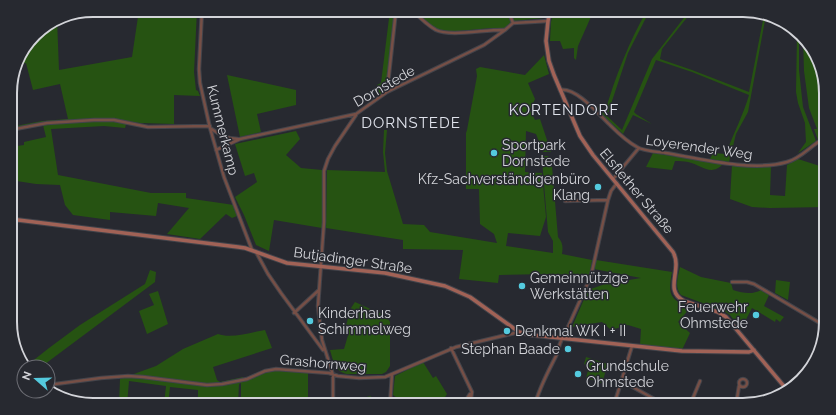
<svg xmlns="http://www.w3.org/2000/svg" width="836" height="415" font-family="Raleway,sans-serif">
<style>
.green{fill:#265312}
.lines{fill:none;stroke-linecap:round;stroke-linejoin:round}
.street-casing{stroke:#43444b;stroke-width:4.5}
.secondary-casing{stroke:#43444b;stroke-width:5.5}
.street{stroke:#764f46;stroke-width:2.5}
.secondary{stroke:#a16256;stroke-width:3.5}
.poi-dot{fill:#54cade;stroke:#272930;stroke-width:1.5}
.labels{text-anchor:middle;stroke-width:3;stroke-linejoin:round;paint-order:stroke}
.street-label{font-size:14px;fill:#d3d4d9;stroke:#272930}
.poi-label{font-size:14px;fill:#d3d4d9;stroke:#272930;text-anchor:start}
.neighbourhood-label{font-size:15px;letter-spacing:1px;fill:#dfe2eb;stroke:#272930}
.rim{fill:none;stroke:#d3d4d9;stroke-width:2}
</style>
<rect width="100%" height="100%" fill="#272930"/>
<path class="green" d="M139,10H197L194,72L196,90L198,91L200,96L174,95V124L140,123L127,121L125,128L104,126L51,129L58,175L151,193H186V198L234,205L237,216L232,218L226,214L200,239L167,234L189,208L158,203L156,216L110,212V220L73,215L65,205L60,185L36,184L10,180V147L24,145V142L46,137L43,125L10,132V127L42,121L68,119L60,84L33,90L26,63L16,65L19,56L38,31L57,19L59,70L132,57Z
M390,10H395L386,92L380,96L377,85L381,83Z
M414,10H507L511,22L505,29L492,28L447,32L437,29L427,23Z
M510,10H546L544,18L514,21Z
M554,10H594L578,46L576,60L574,58V48L563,49L560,41H550L551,22Z
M647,10H650L628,53L607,116L622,130L652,59L690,10H693L662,49L660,59L692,70L749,92L764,15H766L748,112L736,134L729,162L710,159L713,153L726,154C733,134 743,116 749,95L692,72L656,60L634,112L636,114L652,124L633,115L623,134L599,112L597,106L605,112C615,77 629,42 647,10Z
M797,34L799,35V70L803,107L816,141L798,153L806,142L805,123L798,103L796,92Z
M803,39L812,47L825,83V136L818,140L814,129H817L809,108L804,71Z
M544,55L549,74L528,83L535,99L530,110L535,120L540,119L551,152H543L536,134L526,131L525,172L542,173L546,217L540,236L508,233L506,246L553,253V241L548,232L542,160L543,156H548L551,160L552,166L558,237C563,243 563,247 562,254L592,260L589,277L585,275L550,274L499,275L498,283L459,279L463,250L403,249V240L326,228L327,170L385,172L383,152L384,130H387L385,153L387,171L403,224L424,225L430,232L497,243L494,234L480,224L479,189H466V133L467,130L477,76L476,69L480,67L525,75Z
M227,75L296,90V105L257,114L261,132L240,137Z
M296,131L300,139L286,155L301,168L322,170V228L274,220L269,251L256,245L244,215L235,197L257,182L254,173L245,176L235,144Z
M653,153L723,164C711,177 702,165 688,162C684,161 679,161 675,161L672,170L646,167Z
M798,159L826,168V207L770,208L752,207L730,199L732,165L771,166L770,195L785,196L787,165Z
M596,260L672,272C668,294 669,300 691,307L678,322L690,333L682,350L640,345L641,329L628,325L611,330L602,322L572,327L588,290L605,284L641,278L594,269Z
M680,267L701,277L731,283L733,290C743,293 752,295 761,290L769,295L764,306L784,317L780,322L776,319L775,322L752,308L741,329L730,315L724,311L681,295C674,287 678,277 680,267Z
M150,270L156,272L155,282L41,367H25L49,348L80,325L145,284Z
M776,280L790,282L788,300L775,293Z
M158,291L168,324L147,334L139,311L154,305L149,294Z
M355,302L386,316L390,322V366L386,372L382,374H347C335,372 333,360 330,350L344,349L349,332L345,329L351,308Z
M265,330L272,348L213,367L217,380L220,382L243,377L242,382L270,371L280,370L308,373V397L330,399L329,405H241V383L239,384L238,405H198V390L170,387L168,405H164L166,386L129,381L127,405H119L120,379L156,366L183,349L218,334C231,339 252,332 265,330Z
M586,357L608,364L602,383L586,378L589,367L584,364Z
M423,362L433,378L436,376L447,394L440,405H407L393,395L395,376Z
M371,396L368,405H334L335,399L353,400Z"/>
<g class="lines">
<g class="street-casing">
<path id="street" d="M202,10L199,69L200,83L210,128L224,177L252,250
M412,10C419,17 427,25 436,30C450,37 487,29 505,30L513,23L548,21
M508,10L513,23
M560,90C577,87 600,116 611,126C618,133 628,142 637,147C643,151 659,152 666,153C701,159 753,172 787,162C802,158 812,144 825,138
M387,92L396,10
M210,128C219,134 226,139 238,139
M10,130L47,123L94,120H114L148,127L210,126
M216,150L240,139L356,114L387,92L484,45L505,30
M613,179L638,149
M565,201L608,200
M256,252L268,274L281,293L323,350
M732,282H747L754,284L825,326
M294,313L319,290
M451,348L472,392L470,405
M739 383a4 4 0 1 1 8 0a4 4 0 1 1-8 0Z
M622,381L665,405
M48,385L101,378L128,376L143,377L207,385L222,384L247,379L265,371L276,369L329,373L338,376L359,378L385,377L456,347L519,332
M333,405V375L322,340L318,306L324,222V171L328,159L335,146L356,115
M390,405L392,374
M463,405L470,394
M535,405C539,388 548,372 556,356C559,349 559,342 564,336L591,276L608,200L611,191L617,183
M614,405L632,346
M690,405L700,381
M736,405L739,386"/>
</g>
<g class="secondary-casing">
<path id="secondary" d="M550,10L548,21L546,41L549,61L554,75L580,136L593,155L673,252C683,270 663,290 684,301L718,312L726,317L788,391
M10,219L238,247L245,248L287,263L385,273L445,286L470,297L519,332L532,335L682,351L749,352L754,350"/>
</g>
<use href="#street" class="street"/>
<use href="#secondary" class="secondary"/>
</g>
<g class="poi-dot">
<circle cx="494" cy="153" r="4"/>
<circle cx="598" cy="187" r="4"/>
<circle cx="522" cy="286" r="4"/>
<circle cx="756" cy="315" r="4"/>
<circle cx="310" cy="321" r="4"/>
<circle cx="507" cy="331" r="4"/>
<circle cx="568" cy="349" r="4"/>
<circle cx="578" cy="374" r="4"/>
</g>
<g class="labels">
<g class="street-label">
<text transform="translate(384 86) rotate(-30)" y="5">Dornstede</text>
<text transform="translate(223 130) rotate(76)" y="5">Kummerkamp</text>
<text transform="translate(699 147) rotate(8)" y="5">Loyerender Weg</text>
<text transform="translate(637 191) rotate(50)" y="5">Elsflether Straße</text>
<text transform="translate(353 260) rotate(8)" y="5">Butjadinger Straße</text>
<text transform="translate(323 363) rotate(5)" y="5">Grashornweg</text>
</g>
<g class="poi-label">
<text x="502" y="150">Sportpark<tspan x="502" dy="16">Dornstede</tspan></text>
<text x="590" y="184" text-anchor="end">Kfz-Sachverständigenbüro<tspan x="590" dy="16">Klang</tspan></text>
<text x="530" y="283">Gemeinnützige<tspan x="530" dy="16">Werkstätten</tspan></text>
<text x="748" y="312" text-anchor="end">Feuerwehr<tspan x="748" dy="16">Ohmstede</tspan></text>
<text x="318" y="318">Kinderhaus<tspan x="318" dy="16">Schimmelweg</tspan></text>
<text x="515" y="336">Denkmal WK I + II</text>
<text x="560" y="354" text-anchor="end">Stephan Baade</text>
<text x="586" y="371">Grundschule<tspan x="586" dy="16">Ohmstede</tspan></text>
</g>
<g class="neighbourhood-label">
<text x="564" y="115">KORTENDORF</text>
<text x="411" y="128">DORNSTEDE</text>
</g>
</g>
<path d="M0 0H836V415H0ZM93 17H743A76 76 0 0 1 819 93V322A76 76 0 0 1 743 398H93A76 76 0 0 1 17 322V93A76 76 0 0 1 93 17Z" fill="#272930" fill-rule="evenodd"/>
<path class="rim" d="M93 17H743A76 76 0 0 1 819 93V322A76 76 0 0 1 743 398H93A76 76 0 0 1 17 322V93A76 76 0 0 1 93 17Z"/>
<g transform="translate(36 379) rotate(290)"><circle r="19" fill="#272930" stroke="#6c6d74"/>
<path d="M0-3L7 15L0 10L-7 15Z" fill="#54cade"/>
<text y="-6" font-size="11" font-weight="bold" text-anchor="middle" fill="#d3d4d9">N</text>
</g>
</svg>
